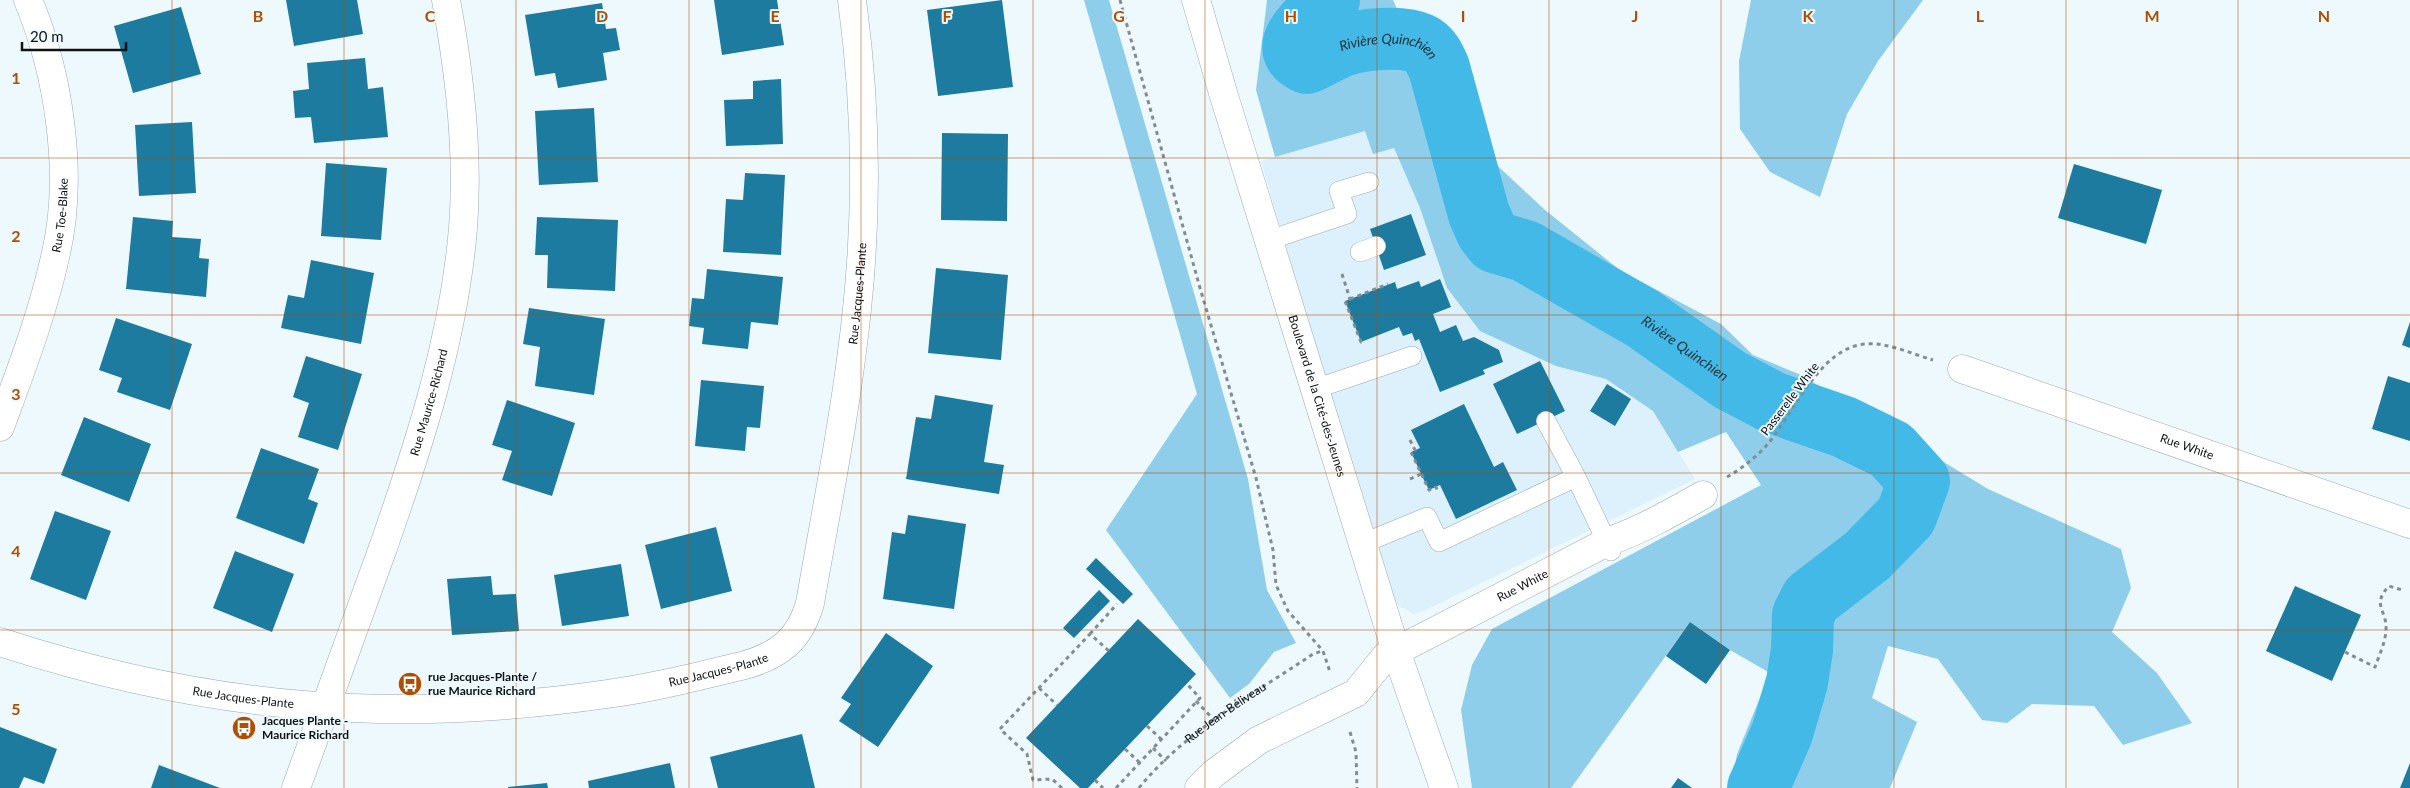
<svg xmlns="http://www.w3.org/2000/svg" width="2410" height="788" font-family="Lato,sans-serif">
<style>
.built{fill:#dcf1fc}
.green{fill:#8fceeb}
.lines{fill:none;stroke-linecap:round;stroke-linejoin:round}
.river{stroke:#43b9e8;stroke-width:62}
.building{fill:#1c7b9e}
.service-casing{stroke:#9ca9af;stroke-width:20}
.minor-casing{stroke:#9ca9af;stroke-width:29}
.secondary-casing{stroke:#9ca9af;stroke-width:29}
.path{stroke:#848c90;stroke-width:3;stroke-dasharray:4 4;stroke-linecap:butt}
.service{stroke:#fff;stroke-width:19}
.minor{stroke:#fff;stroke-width:28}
.secondary{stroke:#fff;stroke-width:28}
.grid{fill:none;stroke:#ae4f02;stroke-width:1;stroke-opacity:0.55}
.labels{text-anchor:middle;stroke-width:4;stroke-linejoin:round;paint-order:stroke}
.street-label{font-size:12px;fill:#0f1316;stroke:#eef9fe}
.poi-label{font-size:12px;font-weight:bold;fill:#0f1316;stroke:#eef9fe;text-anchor:start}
.water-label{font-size:14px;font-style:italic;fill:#1c3039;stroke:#eef9fe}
.grid-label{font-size:16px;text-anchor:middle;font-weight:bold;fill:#ae4f02;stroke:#eef9fe;stroke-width:4;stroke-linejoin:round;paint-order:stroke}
</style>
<rect width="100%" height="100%" fill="#eef9fe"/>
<path class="built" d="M1365,131L1394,148L1420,208L1441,272L1556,366L1606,379L1653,411L1695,479L1424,611L1413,614L1396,604L1386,591L1261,161Z"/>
<path class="green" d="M1084,0H1109L1248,479L1267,590L1296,643L1274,652L1249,684L1230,698L1106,530L1197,394Z
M1267,0H1393L1401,18L1431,19L1473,75L1488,157L1545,210L1621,271L1721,324L1753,355L1801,375L1988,489L2121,549L2131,588L2112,632L2157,673L2192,723L2123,745L2094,706L2032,704L2007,723L1982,720L1938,659L1888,646L1872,698L1917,722L1890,788H1731L1737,754L1770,673L1730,650L1690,622L1571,788H1472L1461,710L1472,665L1492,629L1761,485L1726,432L1678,452L1653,411L1606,379L1556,366L1480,331L1447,288L1420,208L1394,148L1373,154L1365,131L1275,157L1256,90Z
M1751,0H1923L1878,61L1847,114L1820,197L1770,172L1740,129L1739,61Z"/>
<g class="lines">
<path class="river" id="s1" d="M1329,0C1318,15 1270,47 1307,63C1319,58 1329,51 1342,46C1361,39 1402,35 1421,44C1430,48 1435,59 1439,68L1479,214L1487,232L1495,242L1525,251L1642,318L1730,380L1772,402L1844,427L1891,450L1919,481L1906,516L1867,556L1811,599L1803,615L1802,650L1797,682L1782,733L1758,788"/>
</g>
<path class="building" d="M286,0H357L363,34L294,46Z
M714,0H777L784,45L722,55Z
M1002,0L1013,87L938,96L927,10Z
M602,3L606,29L616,28L620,50L603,53L607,80L558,88L555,73L535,76L525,15Z
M181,7L201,74L133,93L114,26Z
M365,58L368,89L383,87L388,137L314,143L311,117L295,118L293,91L309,89L307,63Z
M781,79L783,144L726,146L724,100L753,99V81Z
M594,108L598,182L539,185L535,111Z
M192,122L196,193L139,196L135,125Z
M942,133L1008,134L1007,221L941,220Z
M326,163L387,168L381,240L321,236Z
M2074,164L2162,190L2146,244L2058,218Z
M745,173L785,175L781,255L723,252L726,199L743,200Z
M1411,214L1426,255L1384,270L1370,229Z
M133,217L173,221L172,237L201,239L199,258L209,259L206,297L126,289Z
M537,217L618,220L615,291L547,288L548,255H535Z
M311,260L374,273L361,344L281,328L288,295L304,298Z
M936,268L1008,275L1001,360L928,353Z
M707,269L783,277L778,325L751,322L748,349L702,344L704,328L689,326L692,298L704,299Z
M1440,279L1451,307L1433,314L1440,332L1456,325L1463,341L1474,337L1499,350L1503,362L1483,370L1485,374L1440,392L1419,339L1415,341L1412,333L1403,336L1399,327L1361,342L1345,301L1395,282L1397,289L1419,281L1421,287Z
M529,308L605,319L594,395L535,386L540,347L523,344Z
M116,318L192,344L170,410L117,392L122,378L99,370Z
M2410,322V348L2402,345Z
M306,356L362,374L338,450L298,437L309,403L293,397Z
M1540,361L1565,411L1517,434L1493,384Z
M2388,376L2410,383V441L2372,429Z
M701,380L764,386L760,428L747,427L745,451L695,446Z
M1607,384L1631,399L1615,426L1590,411Z
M935,395L993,405L984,462L1004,465L999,494L906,479L916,417L931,419Z
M507,400L575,423L552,496L502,480L512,451L492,445Z
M1464,404L1494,467L1503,462L1517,490L1456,519L1440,485L1429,490L1421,474L1411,452L1420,448L1411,430Z
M84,417L151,444L129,502L61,475Z
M261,448L319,469L308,499L318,503L304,544L236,518Z
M55,511L111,531L86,600L30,579Z
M908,515L966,524L954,609L883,599L892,532L905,534Z
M716,527L732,591L661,609L645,545Z
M235,551L294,574L272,632L213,608Z
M1096,558L1133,594L1123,604L1086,569Z
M621,564L629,616L562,626L554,575Z
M491,576L493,595L516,594L519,631L452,635L447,579Z
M2295,586L2361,615L2332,681L2266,651Z
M1099,590L1110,601L1074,638L1063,628Z
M1138,619L1196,674L1088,788H1080L1026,738Z
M1690,622L1730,650L1706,684L1666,656Z
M886,633L933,666L878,747L839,721L851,704L841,698Z
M0,727L57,749L44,784L24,777L19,788H0Z
M802,734L815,788H718L710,757Z
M670,763L675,788H589L588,781Z
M2410,763V788H2400Z
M159,765L220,788H151Z
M1678,778L1692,788H1671Z
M547,783L548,788H508V787Z"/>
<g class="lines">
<g class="service-casing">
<path id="service" d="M1269,240L1347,214L1339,191L1369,182
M1360,252L1376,246
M1315,389L1412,356
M1546,421L1576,477
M1364,543L1427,517L1439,542L1576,477L1611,551"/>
</g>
<g class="minor-casing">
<g id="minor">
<path id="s3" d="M1962,369L2410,524"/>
<path id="s4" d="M0,427C21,370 43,313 56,253C74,174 59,74 28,0"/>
<path id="s5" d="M0,642C206,709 392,725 607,694C653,688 699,676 745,665C780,655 800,639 810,603C827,505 847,407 857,309C868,205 866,103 852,0"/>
<path id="s6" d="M296,788C326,707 355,626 384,545C420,442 454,338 463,228C469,152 460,75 446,0"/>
<path id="s7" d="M1199,788L1213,774L1259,740L1356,693L1385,657L1607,542C1641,530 1671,513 1703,495"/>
</g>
</g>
<g class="secondary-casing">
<g id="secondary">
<path id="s8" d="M1196,0L1224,96L1396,651L1444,788"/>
</g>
</g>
<g class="path">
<path d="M1120,0L1200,288L1256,478L1273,550L1276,585L1288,611L1323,651L1330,672"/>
<path d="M1342,274L1350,299L1345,301L1361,342L1363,341"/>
<path d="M1350,299L1388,284"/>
<path d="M1410,440L1415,450L1411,452L1429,490L1436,487L1438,492"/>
<path d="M1727,477C1741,469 1755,458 1766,446C1793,416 1819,347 1866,344C1887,342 1912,354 1933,360"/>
<path d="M1410,479L1421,474"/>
<path d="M1090,634L1117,604"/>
<path d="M2345,652L2375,667C2379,656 2386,641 2386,629C2387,610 2371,605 2389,586L2402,590"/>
<path d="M1039,688L1057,705"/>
<path d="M1196,701L1215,721"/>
<path d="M1147,726L1161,739"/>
<path d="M1350,732L1356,752L1357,788"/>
<path d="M1153,748L1166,761"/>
<path d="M1125,749L1140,763"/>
<path d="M1095,780L1103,788"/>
<path d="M1062,788L1052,779L1033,780L1027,754L1000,729L1090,634L1109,651"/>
<path d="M1116,788L1200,698L1187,684"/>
<path id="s2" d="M1139,788C1185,731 1254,694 1313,654L1322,651"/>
</g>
<use href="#service" class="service"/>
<use href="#minor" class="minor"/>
<use href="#secondary" class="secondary"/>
</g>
<path class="grid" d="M172,0V788M344,0V788M516,0V788M689,0V788M861,0V788M1033,0V788M1205,0V788M1377,0V788M1549,0V788M1721,0V788M1894,0V788M2066,0V788M2238,0V788M0,158H2410M0,315H2410M0,473H2410M0,630H2410"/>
<defs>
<g id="bus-disc" transform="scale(1.25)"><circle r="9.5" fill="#ae4f02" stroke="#eef9fe"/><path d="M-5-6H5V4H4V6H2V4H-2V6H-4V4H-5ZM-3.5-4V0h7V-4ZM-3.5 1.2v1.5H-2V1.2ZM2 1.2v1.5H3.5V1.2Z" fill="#fff"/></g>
</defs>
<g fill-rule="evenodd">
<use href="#bus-disc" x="410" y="684"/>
<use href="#bus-disc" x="244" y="728"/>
</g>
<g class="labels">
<g class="street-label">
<text dy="4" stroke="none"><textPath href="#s4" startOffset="221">Rue Toe-Blake</textPath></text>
<text dy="4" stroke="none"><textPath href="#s5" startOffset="1164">Rue Jacques-Plante</textPath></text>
<text dy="4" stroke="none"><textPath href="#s8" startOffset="414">Boulevard de la Cité-des-Jeunes</textPath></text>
<text transform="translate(1790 399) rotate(-53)" y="4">Passerelle White</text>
<text dy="4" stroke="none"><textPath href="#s6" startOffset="408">Rue Maurice-Richard</textPath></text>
<text dy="4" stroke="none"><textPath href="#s3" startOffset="238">Rue White</textPath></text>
<text dy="4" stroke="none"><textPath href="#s7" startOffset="386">Rue White</textPath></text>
<text dy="4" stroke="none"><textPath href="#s5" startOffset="729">Rue Jacques-Plante</textPath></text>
<text dy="4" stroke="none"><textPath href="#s5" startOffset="250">Rue Jacques-Plante</textPath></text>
<text dy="4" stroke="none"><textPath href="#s2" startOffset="115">Rue Jean-Béliveau</textPath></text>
</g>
<g class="poi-label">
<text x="428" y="681">rue Jacques-Plante /<tspan x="428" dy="14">rue Maurice Richard</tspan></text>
<text x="262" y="725">Jacques Plante -<tspan x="262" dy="14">Maurice Richard</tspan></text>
</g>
<g class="water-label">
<text dy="5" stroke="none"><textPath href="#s1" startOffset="170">Rivière Quinchien</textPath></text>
<text dy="5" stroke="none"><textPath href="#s1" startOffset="635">Rivière Quinchien</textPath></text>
</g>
</g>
<g class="grid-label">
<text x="258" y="22">B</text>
<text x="430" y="22">C</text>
<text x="602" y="22">D</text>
<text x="775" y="22">E</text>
<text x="947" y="22">F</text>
<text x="1119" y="22">G</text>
<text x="1291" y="22">H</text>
<text x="1463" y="22">I</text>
<text x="1635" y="22">J</text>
<text x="1808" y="22">K</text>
<text x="1980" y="22">L</text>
<text x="2152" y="22">M</text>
<text x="2324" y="22">N</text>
<text x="16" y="84">1</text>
<text x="16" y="242">2</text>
<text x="16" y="400">3</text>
<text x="16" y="557">4</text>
<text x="16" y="715">5</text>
</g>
<path d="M22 42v8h104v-8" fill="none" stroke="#0f1316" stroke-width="2.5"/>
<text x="30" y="42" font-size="15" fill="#0f1316" stroke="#eef9fe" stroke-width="4" paint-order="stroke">20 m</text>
</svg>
